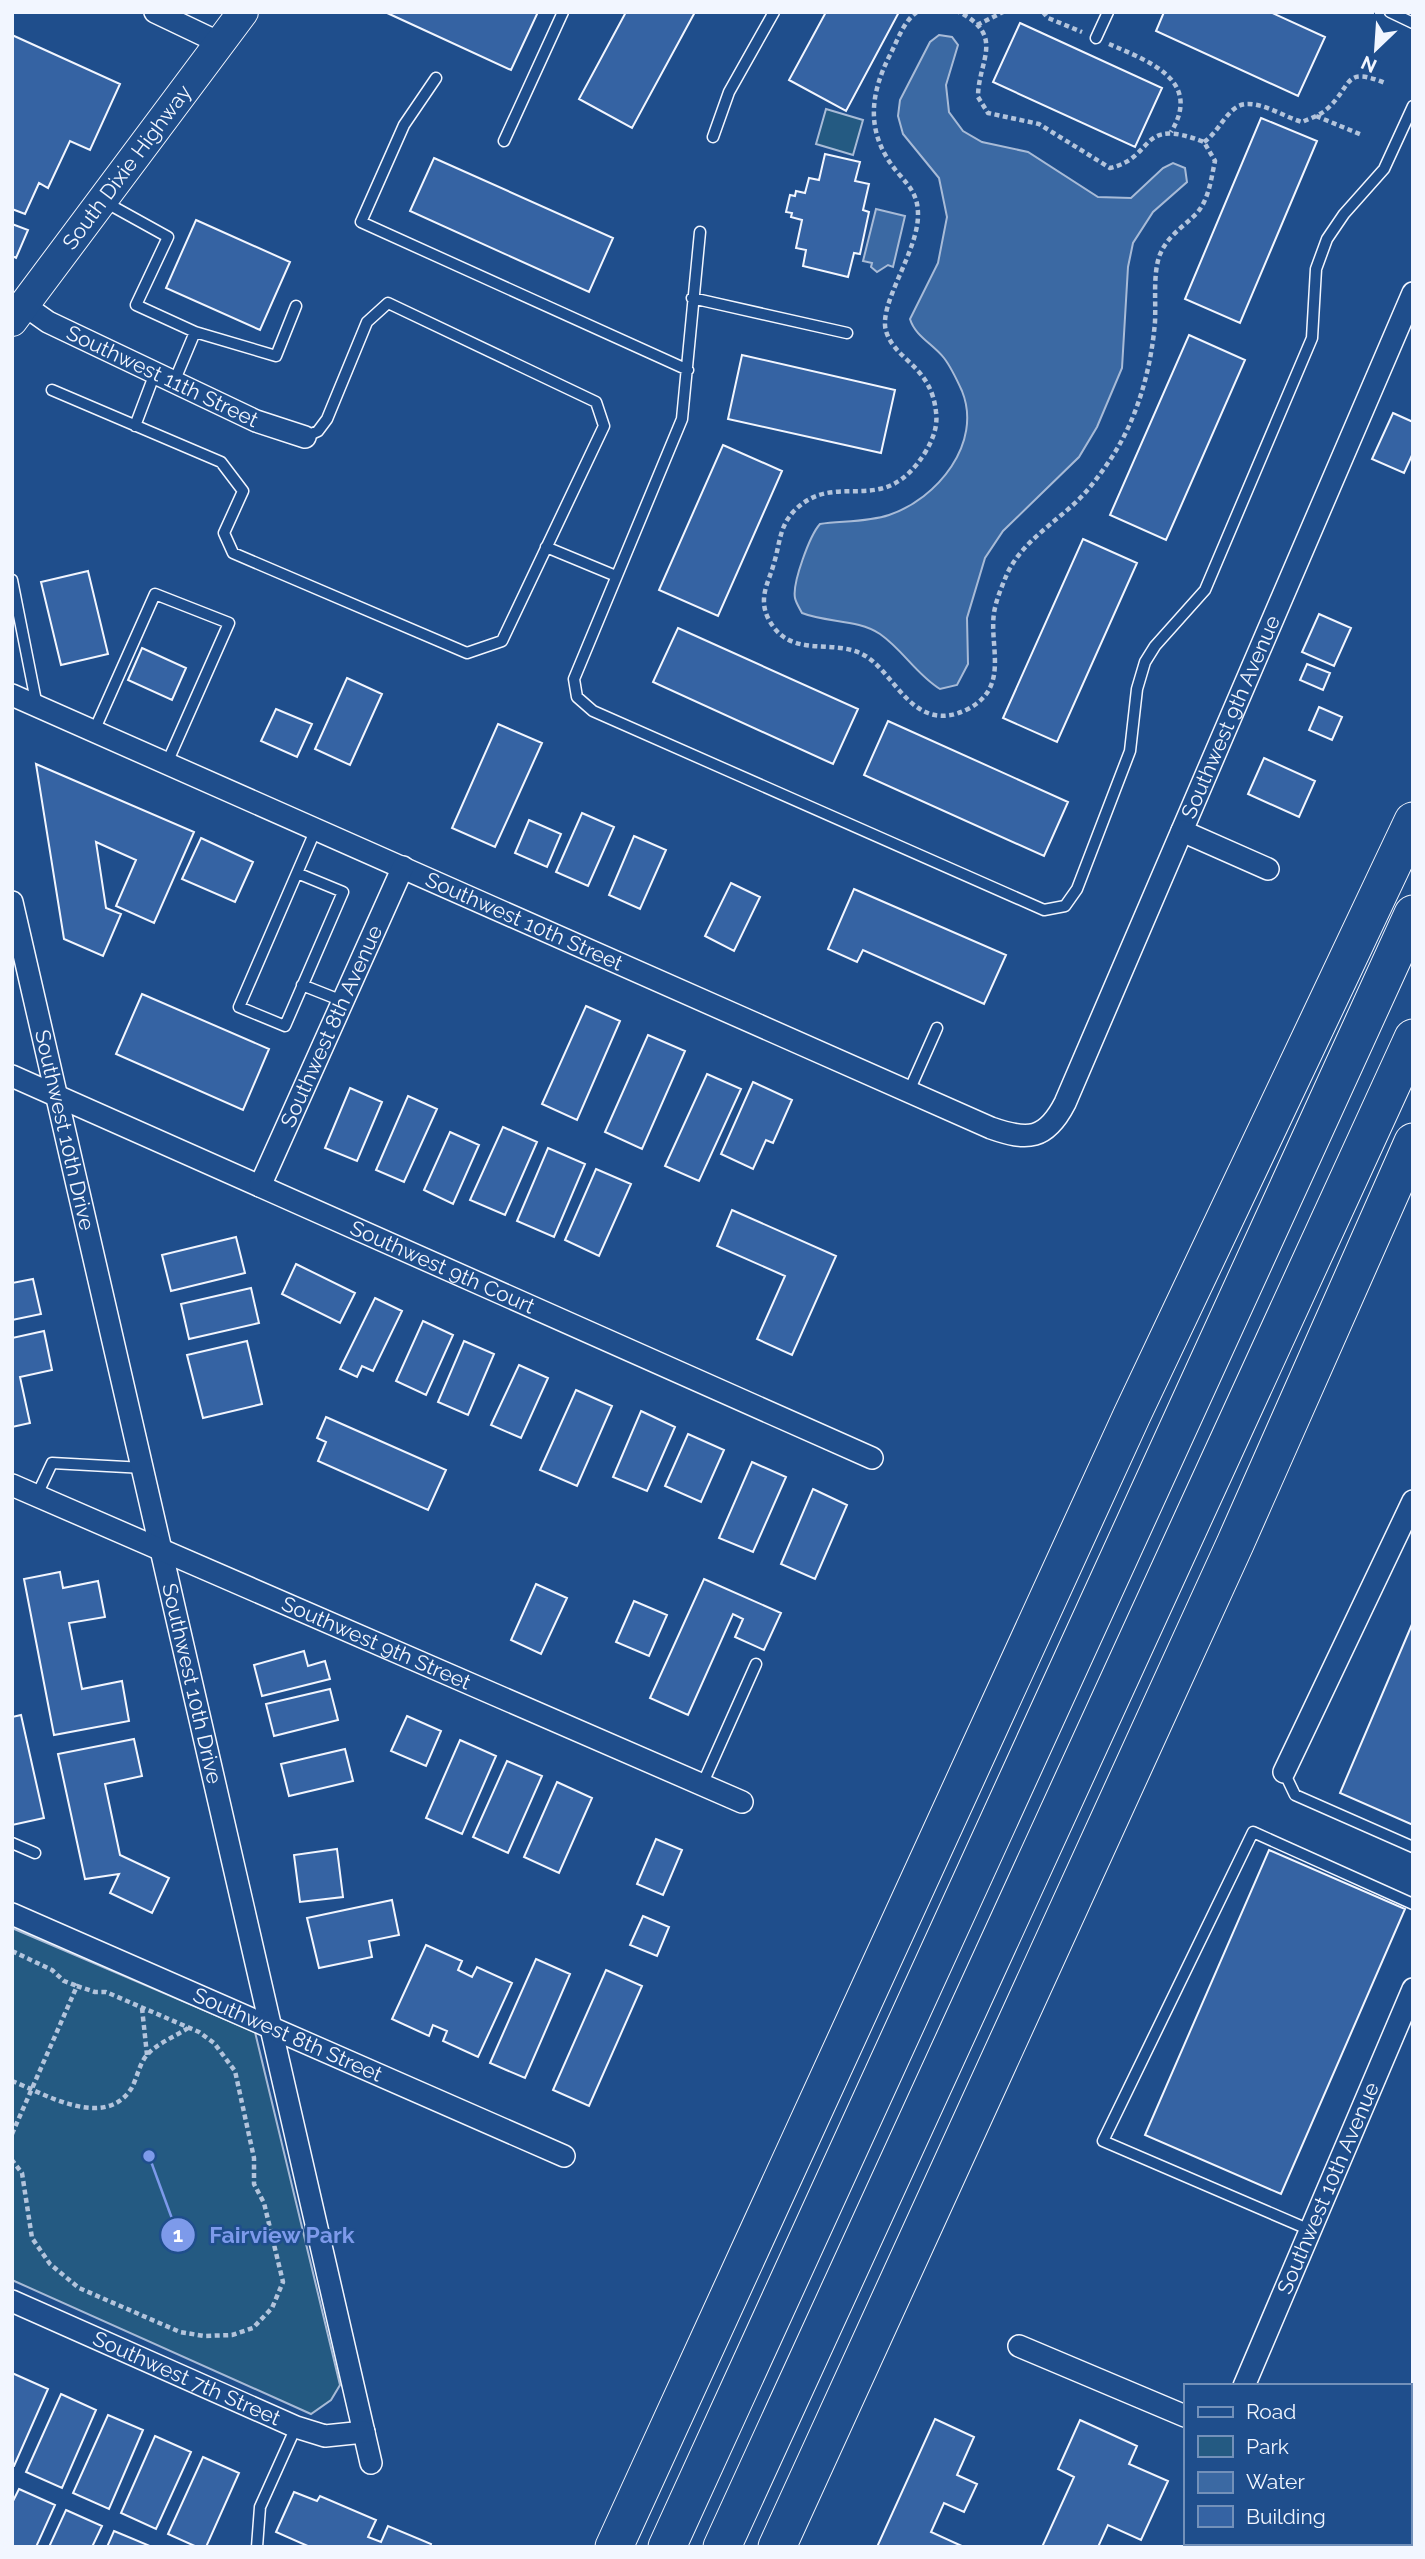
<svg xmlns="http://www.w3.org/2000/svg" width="1425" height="2559" font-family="Raleway,sans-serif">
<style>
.green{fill:#245a82;stroke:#a8bbd7;stroke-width:2}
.water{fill:#3b69a3;stroke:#a8bbd7;stroke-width:2}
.building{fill:#3563a3;stroke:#f2f6ff;stroke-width:2}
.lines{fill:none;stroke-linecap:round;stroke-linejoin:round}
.service-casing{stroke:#f2f6ff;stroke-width:13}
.minor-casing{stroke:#f2f6ff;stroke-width:24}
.secondary-casing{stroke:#f2f6ff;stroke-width:32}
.motorway-casing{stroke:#f2f6ff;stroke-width:39}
.path{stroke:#b3c4dc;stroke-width:4.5;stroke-dasharray:5 3.5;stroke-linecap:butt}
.service{stroke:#1f4e8c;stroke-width:10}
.minor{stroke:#1f4e8c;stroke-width:21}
.secondary{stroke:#1f4e8c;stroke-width:30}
.motorway{stroke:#1f4e8c;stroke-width:37}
.labels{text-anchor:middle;stroke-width:5;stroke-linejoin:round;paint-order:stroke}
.street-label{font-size:21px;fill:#f2f6ff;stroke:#1f4e8c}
.leader{fill:none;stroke:#7d9aea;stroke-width:2.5}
.callout-dot{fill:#7d9aea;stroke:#1f4e8c;stroke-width:2.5}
.mark-label{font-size:21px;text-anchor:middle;font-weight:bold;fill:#fff}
.callout-label{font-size:23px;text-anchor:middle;font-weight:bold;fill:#7d9aea;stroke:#1f4e8c;stroke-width:5;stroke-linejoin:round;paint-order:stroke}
</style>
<rect width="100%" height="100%" fill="#1f4e8c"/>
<path class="green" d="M826,109L863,120L853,155L816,144Z
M12,1928L255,2032L340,2385L331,2400L311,2414L12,2280Z"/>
<path class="water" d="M939,35L952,37L958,45L946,85L949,112L963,131L982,142L1028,152L1098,197L1131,198L1163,168L1173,163L1185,168L1187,182L1153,212L1133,243L1128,267L1122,368L1097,427L1079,457L1003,531L985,558L967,618L968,664L957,685L940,689C916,674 903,650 880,634C858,619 827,623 802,613C800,609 796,603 795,598C792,583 810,535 820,524C842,521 868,522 889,515C937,499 983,443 962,391C957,380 951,367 944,358C933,344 915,336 910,319L938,263L947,217L939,178L903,134L898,116L900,100L930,42Z
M876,209L905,216L893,267L888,265L877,272L871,267L872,263L863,261Z"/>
<path class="building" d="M385,12H538L511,70Z
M626,12H695L632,128L579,99Z
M826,12H899L846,111L789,80Z
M1164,12H1270L1325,37L1298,96L1156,31Z
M1020,23L1162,88L1135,147L993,82Z
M12,35L120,84L90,150L70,141L48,188L39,183L25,214L12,209Z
M1261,118L1317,141L1240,323L1185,299Z
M825,154L860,162L855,181L869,184L863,210L869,212L860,254L854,253L848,277L803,266L806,250L796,248L802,220L791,217L792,213L786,212L790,195L795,196L796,191L805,193L809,178L819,180Z
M434,158L613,238L589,292L410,211Z
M196,220L290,262L260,330L166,288Z
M12,224L28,230L16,258L12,256Z
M1189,335L1245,360L1166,540L1110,515Z
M742,355L895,390L881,453L728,419Z
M1393,413L1413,422V453L1404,473L1372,459Z
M723,445L782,471L718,616L659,590Z
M1083,539L1137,563L1057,742L1003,718Z
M88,571L108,654L61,665L41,582Z
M1319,614L1351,628L1334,666L1302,652Z
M678,628L858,709L833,764L653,682Z
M142,648L186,668L172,700L128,680Z
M1307,664L1330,673L1323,690L1300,680Z
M347,678L382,694L350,765L315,749Z
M1319,707L1342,717L1332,740L1309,730Z
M276,709L312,724L297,757L261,741Z
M888,721L1068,802L1044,856L864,775Z
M498,724L542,743L495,847L452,828Z
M1264,758L1315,781L1299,817L1248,794Z
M36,764L194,832L154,923L116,906L136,860L96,842L106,908L121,914L103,956L64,939Z
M582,813L614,827L588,886L556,872Z
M529,820L561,834L547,867L515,853Z
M634,836L666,850L640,909L609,895Z
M201,838L253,862L235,902L182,879Z
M731,883L760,897L734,951L705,936Z
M854,889L1006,955L984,1004L863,950L857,962L828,949Z
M142,994L269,1049L243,1110L116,1054Z
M586,1006L620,1021L577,1120L542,1104Z
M648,1035L685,1051L642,1149L605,1132Z
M707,1074L741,1089L699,1181L665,1166Z
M753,1082L792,1100L773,1143L766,1140L753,1169L721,1154Z
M350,1088L382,1102L357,1161L325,1148Z
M408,1096L437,1109L404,1182L376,1170Z
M503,1127L537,1142L505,1215L470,1200Z
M450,1132L479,1145L453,1204L424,1190Z
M548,1148L585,1164L554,1237L517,1221Z
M596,1169L631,1184L599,1256L565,1240Z
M732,1210L836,1256L792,1355L757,1339L785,1276L717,1246Z
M236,1237L245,1273L171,1291L162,1255Z
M296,1264L355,1293L340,1323L282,1294Z
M33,1279L41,1314L12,1320V1283Z
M251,1288L259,1323L189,1339L181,1304Z
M375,1298L402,1311L373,1371L362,1366L357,1377L340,1369Z
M423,1321L453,1335L426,1395L396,1381Z
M44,1331L52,1370L20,1377L30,1423L12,1427V1338Z
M247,1341L262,1404L203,1418L187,1355Z
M464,1341L494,1354L468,1415L438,1402Z
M519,1365L548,1378L521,1438L491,1425Z
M576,1390L612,1406L577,1486L540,1470Z
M641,1411L675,1427L647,1491L613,1477Z
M326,1417L446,1470L428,1510L318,1461L326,1442L317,1438Z
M688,1434L724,1450L701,1502L665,1486Z
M752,1462L786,1477L753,1552L719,1538Z
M813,1489L847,1505L815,1579L781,1564Z
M60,1572L63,1588L98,1581L105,1617L69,1623L82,1689L122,1681L129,1721L54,1735L24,1579Z
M704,1579L781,1613L764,1650L735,1637L743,1619L733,1614L688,1715L650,1698Z
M536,1584L567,1598L541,1654L511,1640Z
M634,1601L667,1615L649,1656L616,1642Z
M1413,1622V1825L1340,1793Z
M304,1651L308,1666L325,1661L330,1679L262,1696L254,1665Z
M330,1689L338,1720L274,1736L266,1704Z
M21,1715L44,1818L12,1825V1717Z
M407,1716L441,1731L426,1766L391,1751Z
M134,1739L142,1776L105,1784L120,1855L169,1878L152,1913L110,1893L119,1874L85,1879L58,1754Z
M460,1740L496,1756L462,1834L426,1818Z
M345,1749L353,1781L289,1796L281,1764Z
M507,1761L542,1776L508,1853L473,1837Z
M557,1782L592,1798L559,1873L524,1857Z
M656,1839L682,1850L663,1895L637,1884Z
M337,1849L343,1897L300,1902L294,1855Z
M1269,1850L1405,1909L1281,2194L1145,2135Z
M392,1900L399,1935L369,1941L372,1957L319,1968L307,1918Z
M643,1916L669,1927L657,1956L630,1945Z
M426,1945L462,1961L458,1970L472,1977L477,1967L512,1983L478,2057L443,2041L447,2031L433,2025L429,2036L392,2019Z
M536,1959L570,1974L525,2078L490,2063Z
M606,1970L642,1986L589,2106L553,2090Z
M12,2373L48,2389L14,2466H12Z
M61,2394L96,2410L62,2488L26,2472Z
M108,2415L143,2430L109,2509L73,2493Z
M935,2419L974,2437L957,2475L977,2484L964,2512L944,2503L931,2532L964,2547H877Z
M1080,2420L1137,2446L1129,2464L1168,2481L1141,2540L1108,2525L1098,2547H1042L1074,2477L1058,2469Z
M155,2436L191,2452L156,2529L121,2513Z
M203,2457L239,2473L206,2547H197L168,2534Z
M19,2489L55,2505L36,2547H12V2503Z
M294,2492L317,2501L320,2496L376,2520L368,2537L381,2542L388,2526L431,2544L430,2547H310L276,2532Z
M66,2510L102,2526L92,2547H49Z
M114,2531L150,2546L149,2547H107Z"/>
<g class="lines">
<g class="service-casing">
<path id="service" d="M1390,12L1413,23
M1096,38L1108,12
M436,78L404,125L361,222L688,370
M713,137L729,92L774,12
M504,141L563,12
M103,201L168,237L136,305L195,332
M700,232L682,419L574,679L577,697L593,711L1044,910L1065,906L1077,889L1130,751L1137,689L1145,662L1155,646L1205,590L1312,338L1316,269L1327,239L1344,214L1384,169L1413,106
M692,298L847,333
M174,382L195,332L276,356L296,306
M52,390L221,462L243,491L224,533L233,553L467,653L502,641L604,426L596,402L388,303L367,322L327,419L318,431L305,437
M135,426L155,373
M546,547L616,576
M12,580L37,706
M94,731L155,594L229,623L167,763
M297,873L343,892L285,1026L239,1007L316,829
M302,985L345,1002
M909,1091L937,1028
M37,1495L52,1463L144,1468
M1284,1772L1295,1795L1413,1847
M702,1785L756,1664
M12,1843L35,1853
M1310,2230L1103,2141L1253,1832L1413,1904
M1409,2406L1413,2397
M257,2547L260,2507L296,2427"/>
</g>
<g class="minor-casing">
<g id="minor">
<path d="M155,12L220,43"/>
<path id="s1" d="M24,305L48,322L256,421L305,437"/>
<path id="s2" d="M12,695L991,1128C1028,1141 1046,1140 1065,1103L1413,293"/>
<path d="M1182,831L1268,869"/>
<path id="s3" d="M12,902L371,2463"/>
<path id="s4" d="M12,1076L872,1458"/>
<path id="s5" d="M260,1186L403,867"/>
<path id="s6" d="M12,1485L742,1802"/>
<path d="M1284,1772L1413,1501"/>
<path id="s7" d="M12,1914L564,2156"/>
<path id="s8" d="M12,2301L296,2427L325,2436L364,2432"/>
<path d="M1019,2346L1185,2416"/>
<path id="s9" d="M1244,2386L1413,1989"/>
<path d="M1409,2514L1413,2516"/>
</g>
</g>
<g class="secondary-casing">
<g id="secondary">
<path id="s10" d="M12,321L243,12"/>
</g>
</g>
<g class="motorway-casing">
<path id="motorway" d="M614,2547L1132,1415L1413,821
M667,2547L1413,914
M722,2547L1413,1038
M777,2547L1235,1544L1413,1142"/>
</g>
<path class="path" d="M917,12C904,21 898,39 891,53C869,95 865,134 898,173C910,187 918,195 918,215C918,252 878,304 886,331C895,361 931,365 936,412C938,426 933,439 926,451C883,522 837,467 794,511C779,527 780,544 774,563C769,582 758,597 768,618C789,660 830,638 862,654C896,671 912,737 968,709C1010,687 989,647 994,613C996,600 1002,586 1007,574C1021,544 1050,526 1074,504C1088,491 1099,476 1110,460C1137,420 1151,370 1155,322C1156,300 1153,277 1159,257C1166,237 1182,228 1196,214C1209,200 1211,179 1215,161L1204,142C1137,116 1157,157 1110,168L1039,124L988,113L978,97C978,61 1006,36 959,12
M1043,12L1048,18L1082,32
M977,25L1003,12
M1109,44C1148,61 1203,80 1171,132
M1316,116L1362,135
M1204,142C1217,133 1222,119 1234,109C1251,94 1283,117 1302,122C1311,118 1321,115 1328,108C1353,85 1343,66 1385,83
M12,1951L52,1970L64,1981L77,1986
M142,2008L147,2055
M12,2081C45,2094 104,2130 131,2089C137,2079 139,2064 147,2055C156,2044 176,2036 188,2028
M12,2134L77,1986L95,1992H106L199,2032L214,2043L235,2071L254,2158V2184L264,2203L283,2282L272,2308L253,2328L232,2335L204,2336L180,2332L79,2288L50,2264L32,2238L22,2173L12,2160"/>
<use href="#service" class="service"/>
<use href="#minor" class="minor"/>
<use href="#secondary" class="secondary"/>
<use href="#motorway" class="motorway"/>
</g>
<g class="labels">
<g class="street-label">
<text dy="7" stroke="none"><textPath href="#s10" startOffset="192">South Dixie Highway</textPath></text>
<text dy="7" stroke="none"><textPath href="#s1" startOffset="156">Southwest 11th Street</textPath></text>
<text dy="7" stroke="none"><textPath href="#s2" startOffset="1580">Southwest 9th Avenue</textPath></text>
<text dy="7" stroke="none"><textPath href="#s2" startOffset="560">Southwest 10th Street</textPath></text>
<text dy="7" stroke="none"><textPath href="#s5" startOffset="175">Southwest 8th Avenue</textPath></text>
<text dy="7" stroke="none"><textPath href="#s3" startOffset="234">Southwest 10th Drive</textPath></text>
<text dy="7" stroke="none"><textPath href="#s4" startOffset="471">Southwest 9th Court</textPath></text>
<text dy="7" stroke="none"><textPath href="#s6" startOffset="397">Southwest 9th Street</textPath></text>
<text dy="7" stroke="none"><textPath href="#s3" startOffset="802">Southwest 10th Drive</textPath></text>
<text dy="7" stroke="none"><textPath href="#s7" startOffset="301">Southwest 8th Street</textPath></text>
<text dy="7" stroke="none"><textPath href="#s9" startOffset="215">Southwest 10th Avenue</textPath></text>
<text dy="7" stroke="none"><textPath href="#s8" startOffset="191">Southwest 7th Street</textPath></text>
</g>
</g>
<path class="leader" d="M149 2156L178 2235"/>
<g class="callout-dot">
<circle cx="149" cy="2156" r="7"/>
<circle cx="178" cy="2235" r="18"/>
</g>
<g class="mark-label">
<text x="178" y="2242">1</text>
</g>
<g class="callout-label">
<text x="282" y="2243">Fairview Park</text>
</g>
<rect width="1425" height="2559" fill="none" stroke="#f2f6ff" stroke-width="28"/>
<rect x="1184" y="2384" width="228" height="161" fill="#1f4e8c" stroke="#7391ba" stroke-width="2"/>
<rect x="1198" y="2407" width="35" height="10" fill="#1f4e8c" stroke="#7391ba" stroke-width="2"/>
<text x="1246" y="2419" font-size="21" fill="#f2f6ff">Road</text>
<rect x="1198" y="2436" width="35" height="21" fill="#245a82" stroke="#7391ba" stroke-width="2"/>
<text x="1246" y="2454" font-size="21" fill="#f2f6ff">Park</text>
<rect x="1198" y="2472" width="35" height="21" fill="#3b69a3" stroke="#7391ba" stroke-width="2"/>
<text x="1246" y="2489" font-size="21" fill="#f2f6ff">Water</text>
<rect x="1198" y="2506" width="35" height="21" fill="#3563a3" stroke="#7391ba" stroke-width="2"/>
<text x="1246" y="2524" font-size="21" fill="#f2f6ff">Building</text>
<g transform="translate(1376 49) rotate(205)" stroke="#1f4e8c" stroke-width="5" paint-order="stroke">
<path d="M0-5L12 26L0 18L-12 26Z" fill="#f2f6ff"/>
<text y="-10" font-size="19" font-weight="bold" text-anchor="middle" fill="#f2f6ff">N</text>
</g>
</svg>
